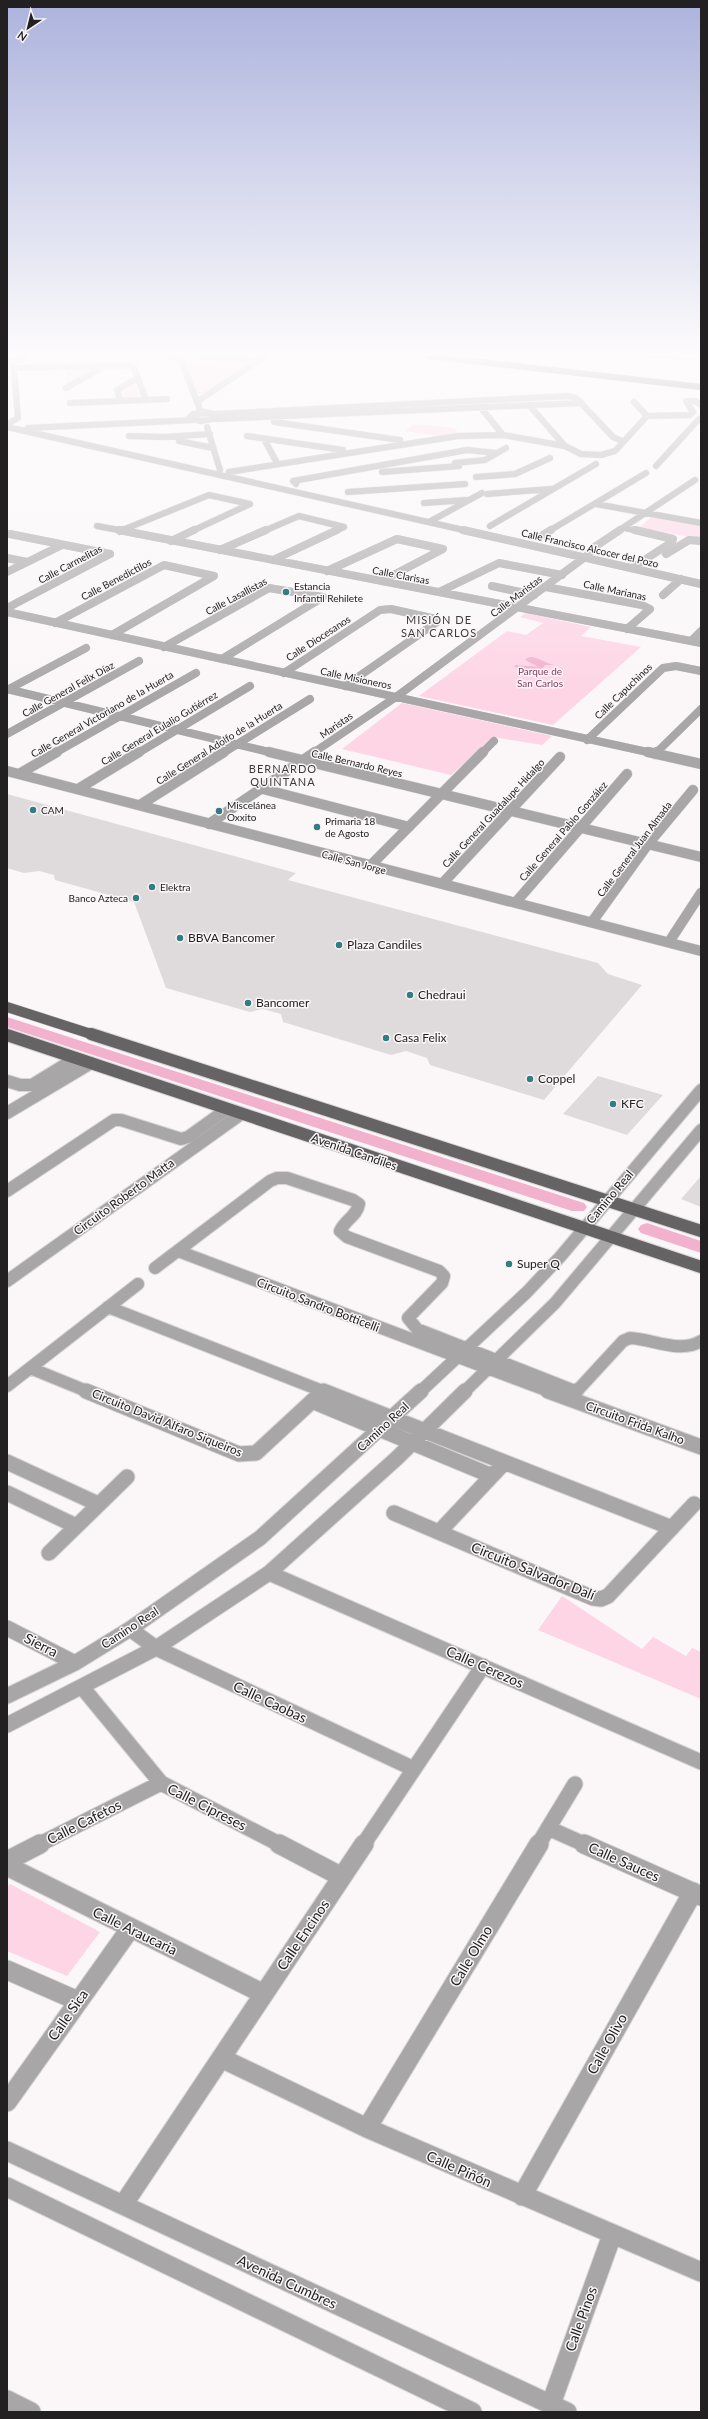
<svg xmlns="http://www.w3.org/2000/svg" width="708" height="2419" font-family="Lato,sans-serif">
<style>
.green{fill:#fdd5e5}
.water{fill:#f2b2cd}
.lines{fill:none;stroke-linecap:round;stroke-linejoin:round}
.stream{stroke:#f2b2cd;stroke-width:2.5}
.canal{fill:#f2b2cd;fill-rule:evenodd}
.building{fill:#dfdbdd}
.minor-far5-casing{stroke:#d8d5d6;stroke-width:7}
.minor-far4-casing{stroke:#d8d5d6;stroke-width:8}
.minor-far3-casing{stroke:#d8d5d6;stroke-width:11}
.minor-far2-casing{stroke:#d8d5d6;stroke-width:14}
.minor-far1-casing{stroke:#d8d5d6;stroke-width:17}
.minor-casing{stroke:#d8d5d6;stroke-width:21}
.major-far1-casing{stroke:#d8d5d6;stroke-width:11}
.major-casing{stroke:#d8d5d6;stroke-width:14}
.highway-casing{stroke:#d8d5d6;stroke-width:7}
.minor-far5{stroke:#a8a6a7;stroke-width:6}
.minor-far4{stroke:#a8a6a7;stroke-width:8}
.minor-far3{stroke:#a8a6a7;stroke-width:10}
.minor-far2{stroke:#a8a6a7;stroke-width:12}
.minor-far1{stroke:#a8a6a7;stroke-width:15}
.minor{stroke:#a8a6a7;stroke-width:19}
.major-far1{stroke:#666364;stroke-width:10}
.major{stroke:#666364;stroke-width:12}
.highway{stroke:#4f4c4d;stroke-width:6}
.poi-dot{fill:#337c81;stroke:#fbf7f9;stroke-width:1.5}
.labels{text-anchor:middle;stroke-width:3;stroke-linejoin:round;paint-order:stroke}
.far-street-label{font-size:10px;fill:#222021;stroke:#fbf7f9}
.far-poi-label{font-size:10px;fill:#222021;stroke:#fbf7f9;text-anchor:start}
.far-park-label{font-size:10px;fill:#84395e;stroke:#fbf7f9}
.far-neighbourhood-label{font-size:11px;letter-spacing:1px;fill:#3e3a3c;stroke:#fbf7f9}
.poi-label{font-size:12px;fill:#222021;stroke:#fbf7f9;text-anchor:start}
.street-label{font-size:12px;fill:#222021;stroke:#fbf7f9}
.near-street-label{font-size:14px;fill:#222021;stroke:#fbf7f9}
</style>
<rect width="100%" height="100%" fill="#fbf7f9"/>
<path class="green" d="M172,356L255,361L202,394H197L183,363Z
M99,367L67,385L66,368Z
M136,383L140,399H124L122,391Z
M414,424L455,428L459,435L438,436L405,431Z
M651,517L701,526V539L639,528Z
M526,613L591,627L581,636L641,647L553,725L419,696L507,631L526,635L543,623L520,617Z
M402,703L552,736L542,745L493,737L451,775L342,749Z
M562,1596L642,1649L653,1637L686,1656L692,1648L701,1652V1699L538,1630Z
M10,1884L100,1932L67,1976L7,1951V1886Z"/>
<path class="water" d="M530,657C538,657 545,663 554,665H545L542,669L544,671L536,673L514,667L516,665L539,667L527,661L525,659Z"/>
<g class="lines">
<path class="stream" d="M643,356L701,360"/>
<path class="canal" d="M7,1017L584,1203L587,1207L584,1211H572L7,1027Z
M647,1223L701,1241V1253L641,1233L638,1229L641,1225Z"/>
</g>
<path class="building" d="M7,794L296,873L288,880L598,963L608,974L642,985L544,1100L430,1065L427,1058L406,1051L391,1055L283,1022L281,1014L263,1009L250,1012L166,988L134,902L55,880L54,875L39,871L24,873L7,868Z
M598,1076L663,1095L627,1135L563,1114Z
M701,1176V1207L681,1199Z"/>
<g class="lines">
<g class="minor-far5-casing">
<path id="minor-far5" d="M170,356L181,360L199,407
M199,356L256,361
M7,361L20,360L25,357L23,356
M14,368L130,365L134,368L146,400
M66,388L103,367
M120,400L117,390L138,378
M198,401L265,356
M70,403L167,399
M581,403L613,437L622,441
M478,404L503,435
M529,405L565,446
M693,412L686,401H695L701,405
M197,413L200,411L217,415L218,418L201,421L189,418L193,414L208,413
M215,414L568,396L576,398L581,403L216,419
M647,416L690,415
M274,422L400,440
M9,423L18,418L14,368L11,361
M7,427L468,531
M207,427L220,470
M28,428L193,420
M129,436L164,437L210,434
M247,436L343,450
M264,439L277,463
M179,441L213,448
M455,463L485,460L506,448
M656,466L699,419
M229,472L458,436L503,435L565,446L581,454L601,455L615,451L647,416L634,402
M382,472L459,466
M476,477L515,474L550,458
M296,484L293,481L467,450L497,453
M348,492L465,484
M487,494L551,489
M424,503L466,500
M596,504L701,523
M429,522L482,493
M97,526L124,531
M490,526L596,464
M625,528L639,531
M120,531L209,495L250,504
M192,531L250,504
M264,531L299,516L344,527
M335,531L344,527
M549,531L646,473
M618,531L695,480"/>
</g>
<g class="minor-far4-casing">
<path id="minor-far4" d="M119,530L701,643
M463,530L701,584
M120,531L122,530
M10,534L110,554
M543,535L551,530
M171,541L194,530
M593,548L620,530
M220,550L266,530
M666,554L689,540L701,541
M7,558L27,562
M273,560L337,530
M632,568L672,542L673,539L635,530
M327,571L397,539L443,549L382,581
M7,572L62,545
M492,586L534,595
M546,587L642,605L650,609L627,629
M439,592L499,563L562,575
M663,595L681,579
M7,608L110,554
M7,612L652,753
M55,623L164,565L214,576L112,635
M691,641L701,631
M164,647L269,588L323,597L222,659
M284,673L380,610L391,609L436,619L437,622L345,686
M7,689L273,753
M7,690L86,648
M7,734L139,661
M587,740L663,668L676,666L701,671
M55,753L196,673
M138,753L250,686
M223,753L310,699
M313,753L396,697L589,554
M482,753L494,741
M656,753L701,709"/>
</g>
<g class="minor-far3-casing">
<path id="minor-far3" d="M269,752L701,857
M648,752L701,764
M655,754L657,752
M7,771L701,951
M19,774L57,752
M78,789L139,752
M263,789L409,827
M140,805L224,752
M209,824L315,752
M370,866L483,752
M442,884L560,757
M516,902L627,774
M592,922L648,844L693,790
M669,942L701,893"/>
</g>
<g class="minor-far2-casing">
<path id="minor-far2" d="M7,1081L20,1085H32L76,1058
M7,1113L91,1063
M7,1191L114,1120H121L181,1139L188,1137L227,1109
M178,1251L551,1392
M155,1268L270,1181L277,1178H287L353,1200L359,1204C357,1216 345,1220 340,1231L347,1237L439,1271L444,1276L442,1283L408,1318L417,1329L575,1391
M7,1281L241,1114
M108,1307L325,1392
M30,1368L89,1392
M7,1386L138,1284
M420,1392L527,1292L560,1257L701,1090
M464,1392L555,1303L701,1130
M576,1392L623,1341L630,1338C653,1339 680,1354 701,1341"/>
</g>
<g class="minor-far1-casing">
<path id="minor-far1" d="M86,1391L239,1454L256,1453L322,1392
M323,1391L672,1528
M548,1391L701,1447
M571,1397L576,1391
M312,1401L492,1476
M7,1462L98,1504
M7,1493L76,1526
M394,1513L593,1598L601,1599L608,1596L694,1504
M439,1532L504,1463
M49,1553L127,1477
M269,1573L701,1762
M7,1628L75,1663
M130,1629L156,1648L414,1769
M82,1687L161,1783L281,1845
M7,1696L75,1663L130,1629L260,1538L421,1391
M7,1725L156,1648L269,1573L397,1458L465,1391
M548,1828L586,1845
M38,1845L161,1783
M363,1845L483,1666
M538,1845L575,1784"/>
</g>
<g class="minor-casing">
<path id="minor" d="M279,1844L342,1877
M584,1844L701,1896
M7,1861L40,1844
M7,1866L264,1994
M7,1970L78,2001
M221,2058L367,2128L701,2272
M7,2102L130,1929
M367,2128L539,1844
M7,2151L567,2412
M7,2187L472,2412
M522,2196L693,1892
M123,2205L364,1844
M7,2400L31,2412
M551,2404L612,2235"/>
</g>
<g class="major-far1-casing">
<path id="major-far1" d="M7,1007L94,1035"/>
</g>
<g class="major-casing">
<path id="major" d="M91,1034L701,1231
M7,1035L701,1267"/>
</g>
<g class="highway-casing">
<path id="highway" d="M429,356L701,387"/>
</g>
<use href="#minor-far5" class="minor-far5"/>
<use href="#minor-far4" class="minor-far4"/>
<use href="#minor-far3" class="minor-far3"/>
<use href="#minor-far2" class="minor-far2"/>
<use href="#minor-far1" class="minor-far1"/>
<use href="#minor" class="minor"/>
<use href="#major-far1" class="major-far1"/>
<use href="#major" class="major"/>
<use href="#highway" class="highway"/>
</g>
<linearGradient id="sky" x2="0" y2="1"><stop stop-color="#acb3dd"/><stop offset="0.51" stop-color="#fdfbfc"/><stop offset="1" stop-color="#fdfbfc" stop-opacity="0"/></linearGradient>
<rect width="708" height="694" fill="url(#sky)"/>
<g class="poi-dot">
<circle cx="286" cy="592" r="4"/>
<circle cx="33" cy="810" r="4"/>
<circle cx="219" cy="811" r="4"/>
<circle cx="317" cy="827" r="4"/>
<circle cx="152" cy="887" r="4"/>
<circle cx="136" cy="898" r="4"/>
<circle cx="180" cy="938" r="4"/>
<circle cx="339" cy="945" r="4"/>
<circle cx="410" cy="995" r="4"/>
<circle cx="248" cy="1003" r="4"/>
<circle cx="386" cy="1038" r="4"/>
<circle cx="530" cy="1079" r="4"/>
<circle cx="613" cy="1104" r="4"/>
<circle cx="509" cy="1264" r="4"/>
</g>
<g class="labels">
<g class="far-street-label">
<text transform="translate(590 548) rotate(13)" y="4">Calle Francisco Alcocer del Pozo</text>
<text transform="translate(70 564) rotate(-28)" y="4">Calle Carmelitas</text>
<text transform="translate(401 575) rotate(11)" y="4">Calle Clarisas</text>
<text transform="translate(116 579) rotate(-28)" y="4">Calle Benedictilos</text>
<text transform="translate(615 590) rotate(12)" y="4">Calle Marianas</text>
<text transform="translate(236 596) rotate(-28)" y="4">Calle Lasallistas</text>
<text transform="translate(516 596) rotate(-37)" y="4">Calle Maristas</text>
<text transform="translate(318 638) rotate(-33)" y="4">Calle Diocesanos</text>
<text transform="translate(356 678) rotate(12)" y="4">Calle Misioneros</text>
<text transform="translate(68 689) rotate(-29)" y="4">Calle General Felix Díaz</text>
<text transform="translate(623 691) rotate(-44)" y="4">Calle Capuchinos</text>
<text transform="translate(102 714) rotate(-30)" y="4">Calle General Victoriano de la Huerta</text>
<text transform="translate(336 725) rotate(-35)" y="4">Maristas</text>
<text transform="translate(159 728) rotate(-31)" y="4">Calle General Eulalio Gutiérrez</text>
<text transform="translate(219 743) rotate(-32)" y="4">Calle General Adolfo de la Huerta</text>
<text transform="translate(357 763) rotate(13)" y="4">Calle Bernardo Reyes</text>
<text transform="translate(493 813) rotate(-47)" y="4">Calle General Guadalupe Hidalgo</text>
<text transform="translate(563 831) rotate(-49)" y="4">Calle General Pablo González</text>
<text transform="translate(634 849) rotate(-53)" y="4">Calle General Juan Almada</text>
<text transform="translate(354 862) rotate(15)" y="4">Calle San Jorge</text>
</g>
<g class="far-poi-label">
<text x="294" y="590">Estancia<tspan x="294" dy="12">Infantil Rehilete</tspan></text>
<text x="227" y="809">Miscelánea<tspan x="227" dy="12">Oxxito</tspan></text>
<text x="41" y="814">CAM</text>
<text x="325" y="825">Primaria 18<tspan x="325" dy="12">de Agosto</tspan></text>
<text x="160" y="891">Elektra</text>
<text x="128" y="902" text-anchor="end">Banco Azteca</text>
</g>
<g class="far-park-label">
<text x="540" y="675">Parque de<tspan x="540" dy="12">San Carlos</tspan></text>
</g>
<g class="far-neighbourhood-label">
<text x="439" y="624">MISIÓN DE<tspan x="439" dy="13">SAN CARLOS</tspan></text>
<text x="283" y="773">BERNARDO<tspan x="283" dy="13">QUINTANA</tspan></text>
</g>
<g class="poi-label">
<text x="188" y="942">BBVA Bancomer</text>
<text x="347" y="949">Plaza Candiles</text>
<text x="418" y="999">Chedraui</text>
<text x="256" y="1007">Bancomer</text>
<text x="394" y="1042">Casa Felix</text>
<text x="538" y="1083">Coppel</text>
<text x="621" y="1108">KFC</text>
<text x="517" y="1268">Super Q</text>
</g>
<g class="street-label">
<text transform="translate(354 1152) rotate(19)" y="4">Avenida Candiles</text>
<text transform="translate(124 1197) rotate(-36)" y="4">Circuito Roberto Matta</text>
<text transform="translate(610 1197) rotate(-50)" y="4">Camino Real</text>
<text transform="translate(318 1305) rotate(21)" y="4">Circuito Sandro Botticelli</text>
<text transform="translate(167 1423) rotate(22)" y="4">Circuito David Alfaro Siqueiros</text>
<text transform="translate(635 1423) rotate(20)" y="4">Circuito Frida Kalho</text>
<text transform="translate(383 1427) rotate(-43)" y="4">Camino Real</text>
<text transform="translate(130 1628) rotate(-33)" y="4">Camino Real</text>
</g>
<g class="near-street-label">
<text transform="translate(533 1571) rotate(22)" y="5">Circuito Salvador Dalí</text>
<text transform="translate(41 1645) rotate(27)" y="5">Sierra</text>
<text transform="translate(485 1667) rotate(24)" y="5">Calle Cerezos</text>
<text transform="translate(270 1702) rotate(25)" y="5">Calle Caobas</text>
<text transform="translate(207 1807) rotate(27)" y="5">Calle Cipreses</text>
<text transform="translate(84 1822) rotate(-27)" y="5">Calle Cafetos</text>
<text transform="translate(624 1862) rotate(24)" y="5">Calle Sauces</text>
<text transform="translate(135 1931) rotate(26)" y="5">Calle Araucaria</text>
<text transform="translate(303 1935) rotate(-56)" y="5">Calle Encinos</text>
<text transform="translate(471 1956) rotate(-59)" y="5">Calle Olmo</text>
<text transform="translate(68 2015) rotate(-55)" y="5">Calle Sica</text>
<text transform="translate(607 2044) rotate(-61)" y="5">Calle Olivo</text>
<text transform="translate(459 2169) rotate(24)" y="5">Calle Piñón</text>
<text transform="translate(287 2282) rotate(25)" y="5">Avenida Cumbres</text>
<text transform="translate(581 2319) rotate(-70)" y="5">Calle Pinos</text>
</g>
</g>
<rect width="708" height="2419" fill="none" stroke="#222021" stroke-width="16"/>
<g transform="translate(28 28) rotate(215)" stroke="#fbf7f9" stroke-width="3" paint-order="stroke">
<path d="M0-3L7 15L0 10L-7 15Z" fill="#222021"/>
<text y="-6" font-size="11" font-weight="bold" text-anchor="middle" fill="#222021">N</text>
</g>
</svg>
